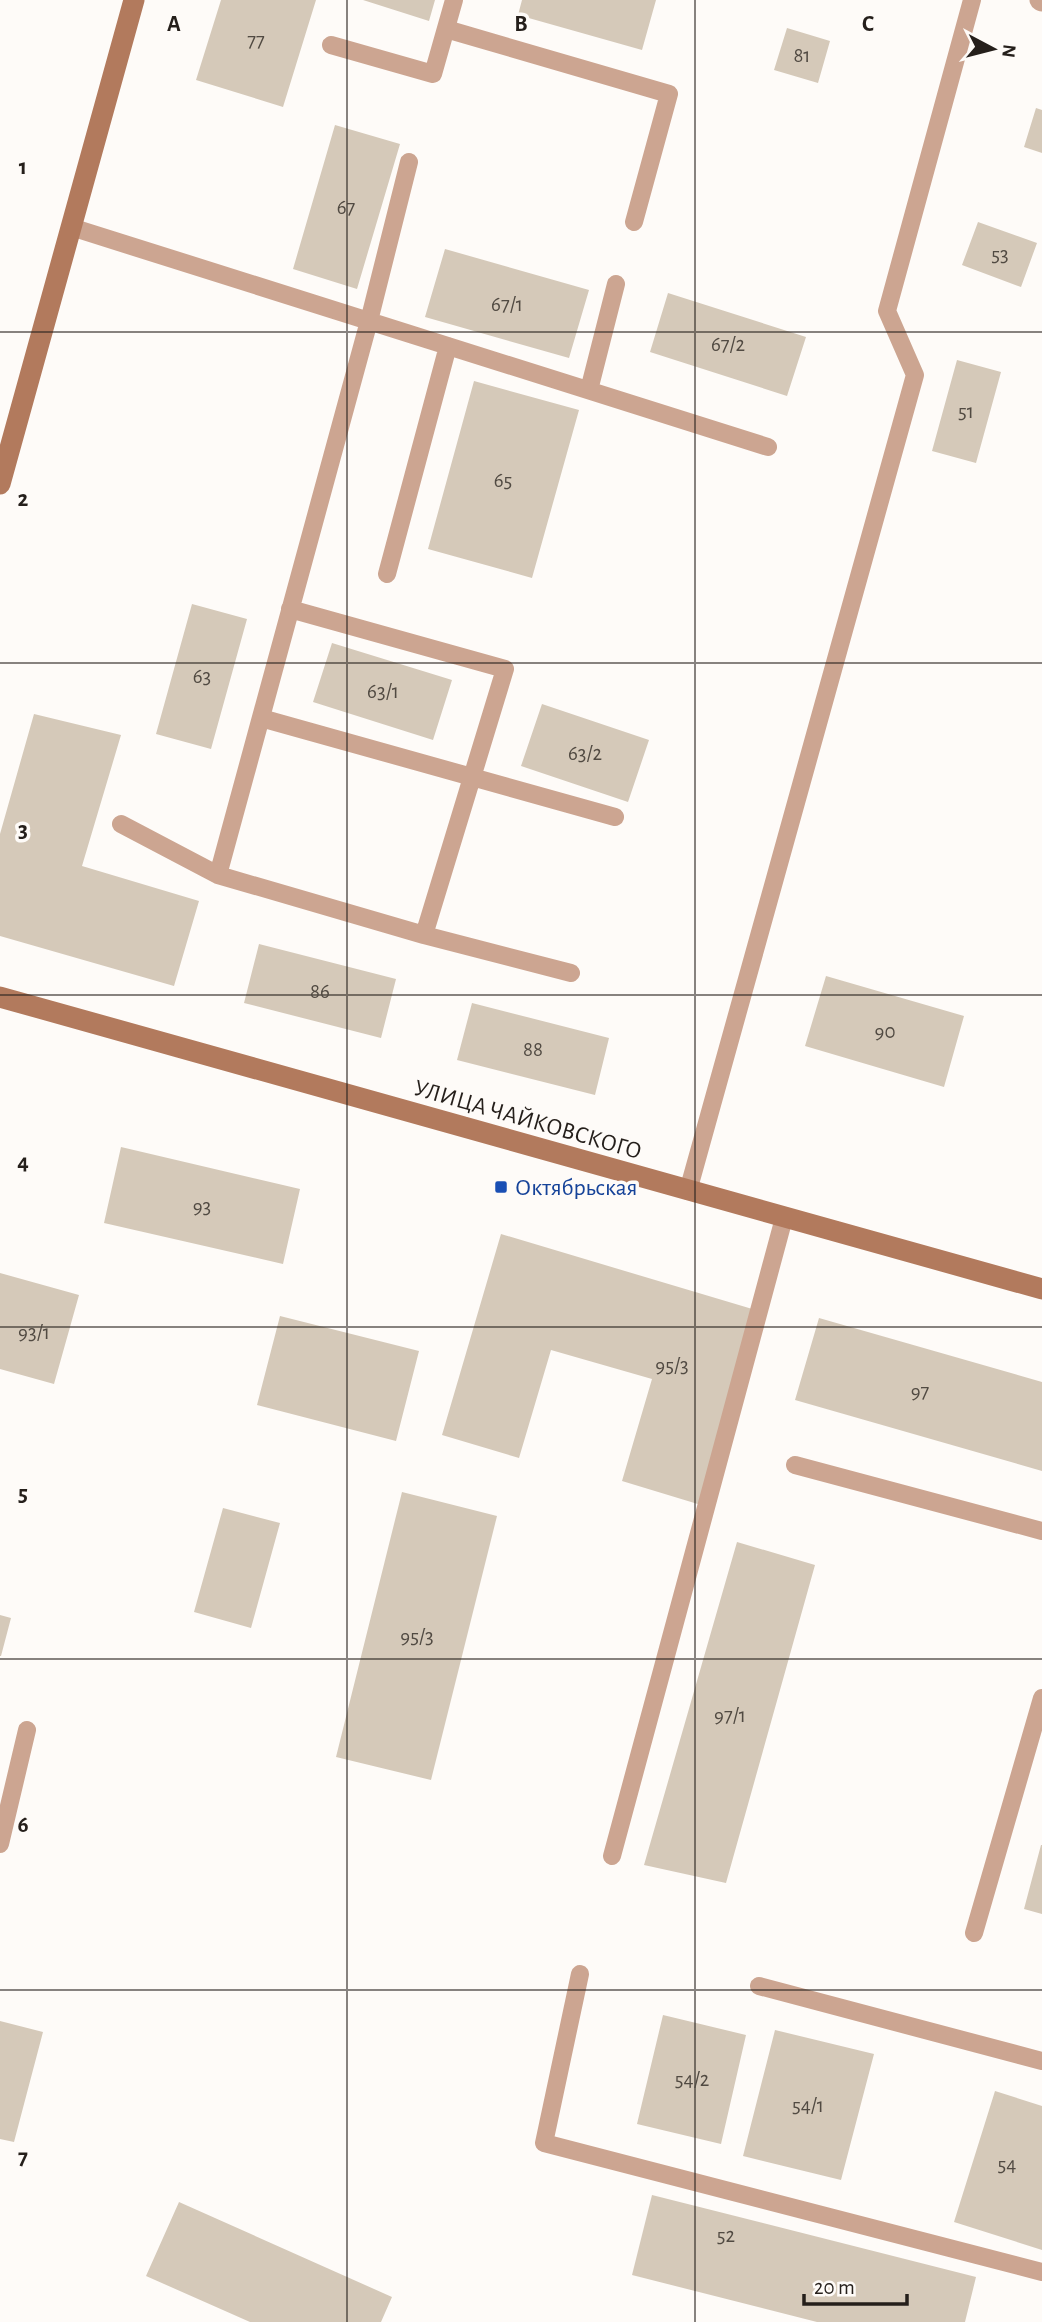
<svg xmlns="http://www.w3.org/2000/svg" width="1042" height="2322" font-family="'Alegreya Sans',sans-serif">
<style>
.building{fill:#d5c9b9}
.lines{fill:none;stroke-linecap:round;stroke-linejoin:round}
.lane{stroke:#cca591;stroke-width:18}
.street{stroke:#cca591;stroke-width:21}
.secondary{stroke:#b27a5d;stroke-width:21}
.grid{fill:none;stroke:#251f1b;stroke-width:2;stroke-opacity:0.55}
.transit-dot{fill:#1a4fb4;stroke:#fefbf8;stroke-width:2.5}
.labels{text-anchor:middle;stroke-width:7;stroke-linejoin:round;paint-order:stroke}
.number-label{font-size:21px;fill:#514a42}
.street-label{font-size:24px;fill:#251f1b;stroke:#fefbf8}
.transit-label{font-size:24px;fill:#164399;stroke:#fefbf8;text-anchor:start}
.grid-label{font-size:23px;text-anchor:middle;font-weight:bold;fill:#251f1b;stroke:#fefbf8;stroke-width:7;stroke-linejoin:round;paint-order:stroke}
</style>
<rect width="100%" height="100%" fill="#fefbf8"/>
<path class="building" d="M221,0H316L283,107L196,80Z
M363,0H435L429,21Z
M522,0H656L642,50L518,15Z
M787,28L830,41L818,83L774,70Z
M1036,108L1042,110V153L1024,147Z
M335,125L400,144L357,289L293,269Z
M978,222L1037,243L1021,287L962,265Z
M445,249L589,290L569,358L425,317Z
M668,293L806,337L787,396L650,352Z
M957,360L1001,372L976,463L932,451Z
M474,381L579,410L532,578L428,549Z
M192,604L247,619L211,749L156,734Z
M332,643L452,680L433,740L313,702Z
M542,704L649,740L628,802L521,766Z
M34,714L121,735L82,866L199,901L174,986L0,936V834Z
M259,944L396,979L381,1038L244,1003Z
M826,976L964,1016L944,1087L805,1046Z
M472,1003L609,1038L595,1095L457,1060Z
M121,1147L300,1189L283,1264L104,1223Z
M501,1234L759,1311L701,1505L622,1481L652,1379L551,1350L519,1458L442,1435Z
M0,1273L79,1295L54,1384L0,1369Z
M280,1316L419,1351L396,1441L257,1405Z
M819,1318L1042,1382V1471L795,1400Z
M402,1492L497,1516L431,1780L336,1757Z
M223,1508L280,1523L251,1628L194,1612Z
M737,1542L815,1565L726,1883L644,1865Z
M0,1615L11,1618L1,1656H0Z
M1041,1845H1042V1914L1024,1909Z
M663,2015L746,2035L721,2144L637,2124Z
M0,2021L43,2032L14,2142L0,2139Z
M775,2030L874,2054L841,2180L743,2156Z
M995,2091L1042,2106V2250L954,2222Z
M652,2195L976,2277L965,2322H817L632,2275Z
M179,2202L392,2297L381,2322H250L146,2276Z"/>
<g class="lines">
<path class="lane" d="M446,29L669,94L634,222
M331,45L433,74L454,0
M71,227L768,447
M589,390L616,284
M387,574L448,346
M290,609L505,669L424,935
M261,718L615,817
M121,824L218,875L424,935L571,973
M218,875L369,321L409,162
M688,1191L915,375L887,311L972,0
M795,1465L1042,1531
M0,1844L27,1730
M612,1856L784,1218
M974,1933L1042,1698
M580,1974L544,2143L1042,2272
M759,1986L1042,2061"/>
<path class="street" d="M1040,0L1042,1"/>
<path class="secondary" d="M0,484L134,0
M0,997L1042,1289"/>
</g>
<path class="grid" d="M347,0V2322M695,0V2322M0,332H1042M0,663H1042M0,995H1042M0,1327H1042M0,1659H1042M0,1990H1042"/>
<rect class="transit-dot" x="494" y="1180" width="14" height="14" rx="3.5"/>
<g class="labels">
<g class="number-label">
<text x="256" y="47">77</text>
<text x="802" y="62">81</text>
<text x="346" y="214">67</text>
<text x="1000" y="261">53</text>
<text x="507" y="311">67/1</text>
<text x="728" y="351">67/2</text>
<text x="966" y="418">51</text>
<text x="503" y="487">65</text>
<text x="202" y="683">63</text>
<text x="383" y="698">63/1</text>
<text x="585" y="760">63/2</text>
<text x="320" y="998">86</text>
<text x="885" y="1038">90</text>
<text x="533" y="1056">88</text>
<text x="202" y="1213">93</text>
<text x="34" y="1339">93/1</text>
<text x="672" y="1372">95/3</text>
<text x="920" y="1398">97</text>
<text x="417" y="1643">95/3</text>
<text x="730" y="1722">97/1</text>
<text x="692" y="2086">54/2</text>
<text x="808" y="2112">54/1</text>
<text x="1007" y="2171">54</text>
<text x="726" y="2242">52</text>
</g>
<g class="street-label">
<text transform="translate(528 1119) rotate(16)" y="8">УЛИЦА ЧАЙКОВСКОГО</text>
</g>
<g class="transit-label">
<text x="515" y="1195">Октябрьская</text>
</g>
</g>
<g class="grid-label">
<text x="174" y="31">A</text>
<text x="521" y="31">B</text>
<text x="868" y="31">C</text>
<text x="23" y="174">1</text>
<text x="23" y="506">2</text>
<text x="23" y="837">3</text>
<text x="23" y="1169">4</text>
<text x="23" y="1501">5</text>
<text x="23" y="1832">6</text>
<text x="23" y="2164">7</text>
</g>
<g transform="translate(993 49) rotate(97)" stroke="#fefbf8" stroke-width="5" paint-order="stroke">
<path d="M0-5L12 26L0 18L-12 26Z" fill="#251f1b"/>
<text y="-10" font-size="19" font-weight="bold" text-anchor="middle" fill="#251f1b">N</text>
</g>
<path d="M804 2294v10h103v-10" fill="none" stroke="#251f1b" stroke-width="3.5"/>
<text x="814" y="2294" font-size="21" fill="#251f1b" stroke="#fefbf8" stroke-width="5" paint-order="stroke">20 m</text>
</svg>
